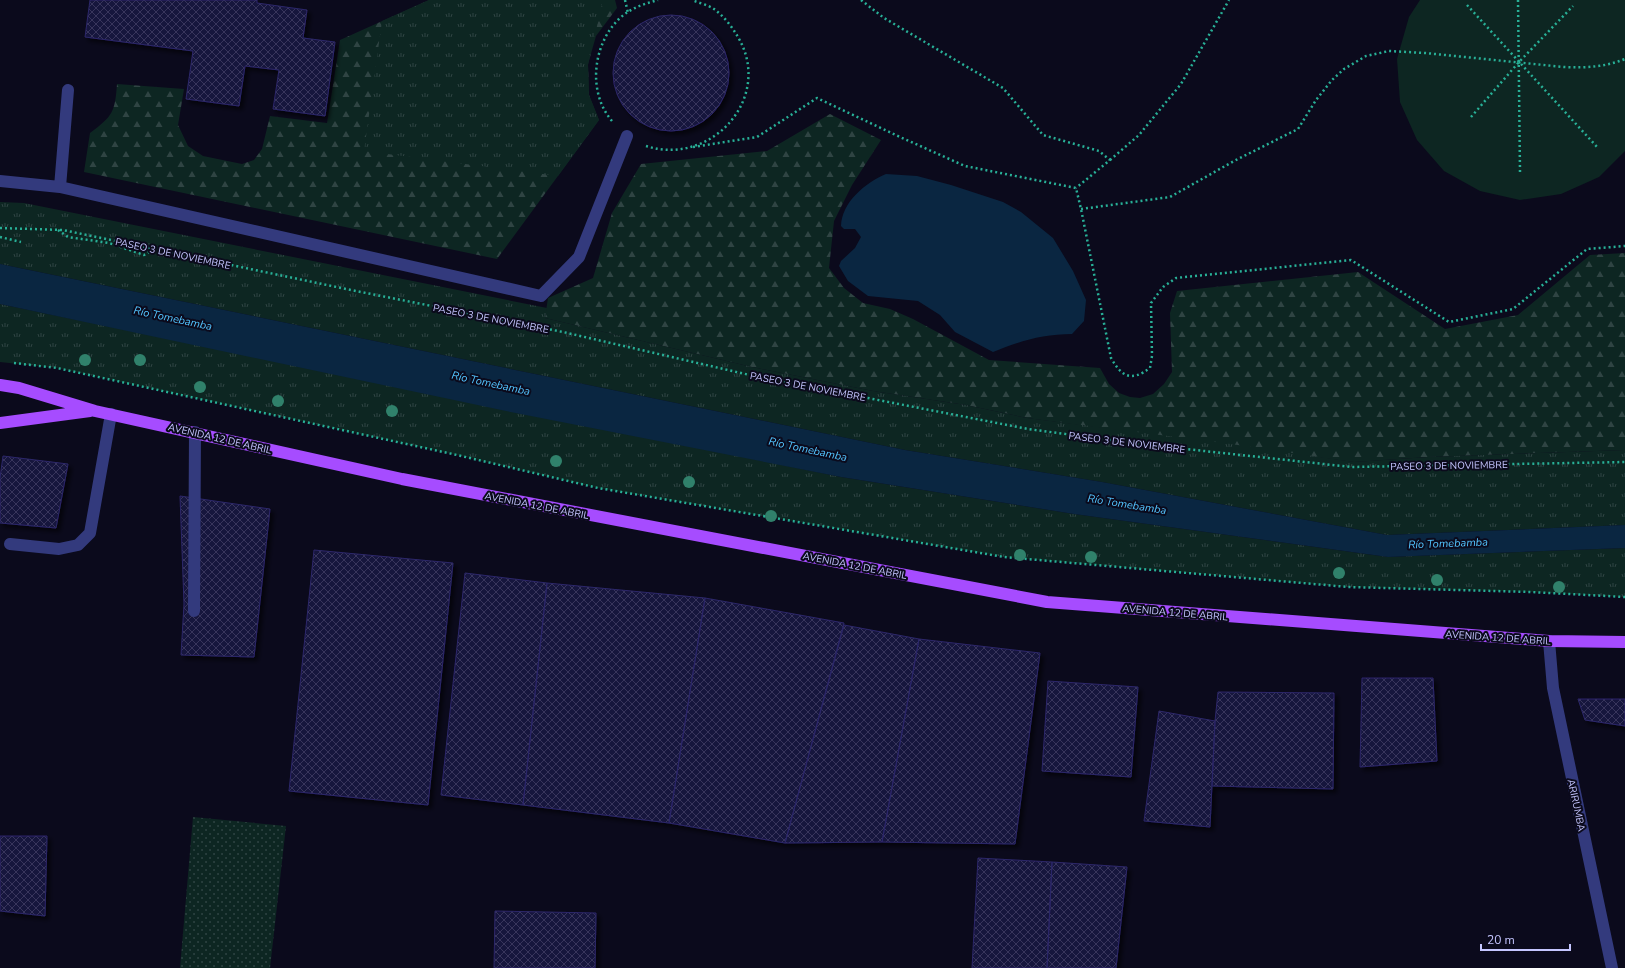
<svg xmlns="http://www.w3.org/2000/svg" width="1625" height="968" font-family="'Nunito Sans',sans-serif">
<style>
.grass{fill:url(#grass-dots)}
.forest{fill:url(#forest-firs)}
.park{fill:url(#park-tufts)}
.garden{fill:#0d2622}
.water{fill:#0a2641}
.building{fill:url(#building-cross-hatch);stroke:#2c276a;filter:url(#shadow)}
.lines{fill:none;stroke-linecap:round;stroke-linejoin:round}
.path{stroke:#28b097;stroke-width:2.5;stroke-dasharray:2 3;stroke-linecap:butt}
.minor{stroke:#333a7d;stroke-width:12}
.major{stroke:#a64cff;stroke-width:12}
.tree{fill:#30816b}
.labels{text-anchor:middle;stroke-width:4;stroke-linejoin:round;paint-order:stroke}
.street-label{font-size:10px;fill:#c5c6ff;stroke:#0b0a1c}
.water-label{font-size:11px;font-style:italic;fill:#53c5ff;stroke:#0b0a1c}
</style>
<defs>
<pattern id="grass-dots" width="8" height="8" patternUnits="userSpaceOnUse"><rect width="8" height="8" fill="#0d2622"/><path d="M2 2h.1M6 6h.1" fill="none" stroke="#2f4443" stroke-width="1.8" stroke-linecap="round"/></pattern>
<pattern id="forest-firs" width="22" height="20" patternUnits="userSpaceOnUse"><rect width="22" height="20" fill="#0d2622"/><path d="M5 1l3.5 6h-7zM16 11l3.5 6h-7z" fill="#2f4443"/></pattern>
<pattern id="park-tufts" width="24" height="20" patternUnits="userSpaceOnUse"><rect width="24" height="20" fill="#0d2622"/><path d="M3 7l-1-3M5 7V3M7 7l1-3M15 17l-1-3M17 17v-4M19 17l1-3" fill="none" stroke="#2f4443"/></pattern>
<pattern id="building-cross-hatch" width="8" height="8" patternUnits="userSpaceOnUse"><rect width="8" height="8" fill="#19163e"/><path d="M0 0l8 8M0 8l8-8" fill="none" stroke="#39365b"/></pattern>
<filter id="shadow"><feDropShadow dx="3.5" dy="3.5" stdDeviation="2" flood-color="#0009"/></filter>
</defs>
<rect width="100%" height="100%" fill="#0b0a1c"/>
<path class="grass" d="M193,817L286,826L270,968H180Z"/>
<path class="forest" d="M429,0H615L617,8L596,36L588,64L589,95L599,120L497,259L84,172L90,133C113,116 115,112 117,84L184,89L178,125L188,146L203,156L242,164L254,160L262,149L270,116L327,123L340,40Z
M830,114L881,140L852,185L834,221L829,268L844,288L863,303L890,309L913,319L989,360L1100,368L1109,384L1119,393L1130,397L1140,398L1153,394L1164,384L1172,372L1170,313L1177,291L1358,272L1445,329L1518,315L1590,255L1625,253V450L1428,457L1354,462L1027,418L966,405L873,391L752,367L545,318L548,298L593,278L612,213L641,164L767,151Z"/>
<path class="park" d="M429,0H603L588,65L589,95L599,120L558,176L364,151L382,21Z
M0,202L24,203L547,308L545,318L752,367L873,391L966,405L1027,418L1231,444L1354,462L1428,457L1625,450V525L1387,535L1102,482L905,450L0,264Z
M0,304L841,477L1074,514L1388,557L1625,548V597L1531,592L1348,587L1004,557L598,488L457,455L57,368L0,362Z"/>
<path class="garden" d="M1420,0H1625V151L1599,177L1561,194L1520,200L1480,191L1444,171L1417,140L1400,102L1397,59L1409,17Z"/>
<path class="water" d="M886,174L917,176L951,185L1003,202L1021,212L1053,238L1073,271L1086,300L1084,321L1072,334C1043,334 1020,341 993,352L955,332L940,315L918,301L868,296L848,281L839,266L841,261L855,248L861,237L855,229H844L841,226C842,202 865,183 886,174Z
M0,264L905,450L1102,482L1387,535L1625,525V548L1388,557L1074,514L841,477L506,411L0,304Z"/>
<path class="building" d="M90,0H257V3L307,10L303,38L335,42L325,116L273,109L279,70L245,66L239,106L186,99L193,51L85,37Z
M613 73a58 58 0 1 1 116 0a58 58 0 1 1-116 0Z
M3,456L68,464L56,528L0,523V478Z
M180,496L270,509L254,657L181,655L184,604Z
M314,550L453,563L428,805L289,791Z
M465,573L547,583L523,805L441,795Z
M547,583L705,598L669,823L523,805Z
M705,598L844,623L785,843L669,823Z
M844,625L919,639L882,842L785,843Z
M919,639L1040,653L1015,844L882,842Z
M1362,678H1433L1437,761L1360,767Z
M1048,681L1138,687L1131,777L1042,771Z
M1218,692L1334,693L1333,789L1212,786L1215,721Z
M1578,699H1625V726L1585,720Z
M1159,711L1215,721L1210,827L1144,821Z
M0,836H47L45,916L0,911Z
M978,858L1052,862L1047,968H972Z
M1052,862L1127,867L1116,968H1047Z
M495,911L596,913L595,968H494Z"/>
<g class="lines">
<path class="path" d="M625,0L628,13
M861,0L884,18L1003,88L1043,135L1099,151L1110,160L1076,188
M1518,0L1520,172
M1467,5L1598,148
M1471,117L1519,62L1573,6
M612,121C587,92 593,44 619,19C630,8 644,4 658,0
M646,146C711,167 774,98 738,37C732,27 724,16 714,9C708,5 699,3 692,0
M693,147L757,137L817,98L900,137L965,166L1076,188L1081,209L1111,358C1122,377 1131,382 1150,368L1152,356L1151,303L1163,287L1176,278L1351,260L1449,322L1513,309L1587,249L1625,246
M1110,160L1139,135L1181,84L1229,0
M1081,209L1170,197L1234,161L1298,129L1316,100L1332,80L1344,69L1366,56L1389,51L1425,53L1564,67C1586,68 1605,67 1625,59
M0,228L63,230L351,290L563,332L754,376L1028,429L1140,444L1351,467L1625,462
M58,230L68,237L109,243L144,255L153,250
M0,237L21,242
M14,363L57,368L457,455L598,488L1004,557L1348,587L1531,592L1625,597"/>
<path class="minor" d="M0,181L60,187L541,296L579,257L627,136
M60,187L68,90
M10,544L59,549L78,545L90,533L111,414
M194,611L195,432
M1549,641L1553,688L1612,968"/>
<path class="major" d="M0,385L19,388L95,411L402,479L1047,602L1549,641L1625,642
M0,423L90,411"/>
</g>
<g class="tree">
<circle cx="85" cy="360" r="6"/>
<circle cx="140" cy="360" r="6"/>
<circle cx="200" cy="387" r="6"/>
<circle cx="278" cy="401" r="6"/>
<circle cx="392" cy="411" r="6"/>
<circle cx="556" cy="461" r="6"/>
<circle cx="689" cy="482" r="6"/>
<circle cx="771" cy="516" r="6"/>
<circle cx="1020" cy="555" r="6"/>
<circle cx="1091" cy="557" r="6"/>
<circle cx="1339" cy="573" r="6"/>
<circle cx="1437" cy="580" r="6"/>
<circle cx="1559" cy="587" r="6"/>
</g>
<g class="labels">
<g class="street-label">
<text transform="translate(173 253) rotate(12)" y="4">PASEO 3 DE NOVIEMBRE</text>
<text transform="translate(491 318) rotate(11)" y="4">PASEO 3 DE NOVIEMBRE</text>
<text transform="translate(808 386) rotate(11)" y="4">PASEO 3 DE NOVIEMBRE</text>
<text transform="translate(220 438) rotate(13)" y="4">AVENIDA 12 DE ABRIL</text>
<text transform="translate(1127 442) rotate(7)" y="4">PASEO 3 DE NOVIEMBRE</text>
<text transform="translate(1449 465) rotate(-1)" y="4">PASEO 3 DE NOVIEMBRE</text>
<text transform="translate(537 505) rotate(11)" y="4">AVENIDA 12 DE ABRIL</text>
<text transform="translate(855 565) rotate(11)" y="4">AVENIDA 12 DE ABRIL</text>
<text transform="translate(1175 612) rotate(5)" y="4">AVENIDA 12 DE ABRIL</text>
<text transform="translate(1498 637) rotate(4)" y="4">AVENIDA 12 DE ABRIL</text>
<text transform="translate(1577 805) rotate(78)" y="4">ARIRUMBA</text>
</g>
<g class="water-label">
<text transform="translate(173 318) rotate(12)" y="4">Río Tomebamba</text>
<text transform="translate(491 383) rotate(12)" y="4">Río Tomebamba</text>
<text transform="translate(808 449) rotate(12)" y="4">Río Tomebamba</text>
<text transform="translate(1127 504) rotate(9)" y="4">Río Tomebamba</text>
<text transform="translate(1448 543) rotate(-2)" y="4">Río Tomebamba</text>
</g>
</g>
<path d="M1481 944v6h89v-6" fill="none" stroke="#c5c6ff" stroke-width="2"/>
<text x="1487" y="944" font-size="12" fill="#c5c6ff" stroke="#0b0a1c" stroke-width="3" paint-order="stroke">20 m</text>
</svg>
